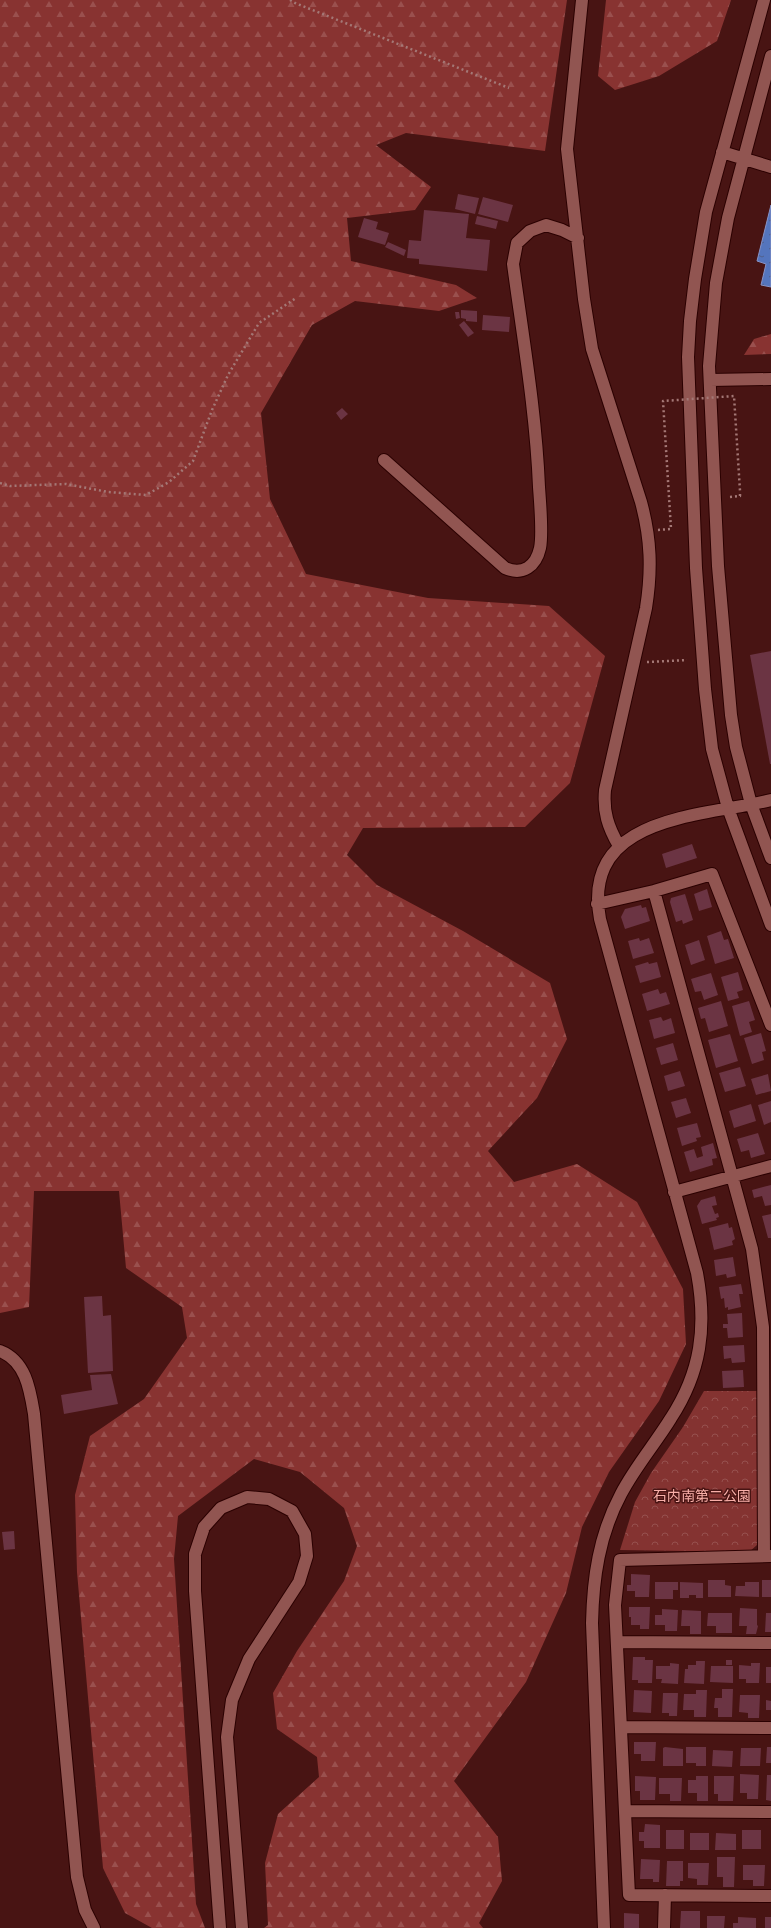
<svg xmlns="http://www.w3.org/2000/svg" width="771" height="1928" font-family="'Open Sans','Noto Sans JP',sans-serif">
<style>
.forest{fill:url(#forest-firs)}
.park{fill:url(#park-crowns)}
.water{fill:url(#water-ripples);stroke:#8793c5}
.building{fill:#6b3443}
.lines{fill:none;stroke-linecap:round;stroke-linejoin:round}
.minor-casing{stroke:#2b0001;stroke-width:14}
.path{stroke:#a47876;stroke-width:2.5;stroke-dasharray:2 3;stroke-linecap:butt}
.minor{stroke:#915551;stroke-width:12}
.path-bridge{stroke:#a47876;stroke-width:2.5;stroke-dasharray:2 3;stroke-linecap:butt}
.labels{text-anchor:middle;stroke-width:3;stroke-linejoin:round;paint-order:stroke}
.park-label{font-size:14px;fill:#f9afa9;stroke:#481413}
</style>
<defs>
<pattern id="forest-firs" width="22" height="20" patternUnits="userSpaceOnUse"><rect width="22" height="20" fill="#883331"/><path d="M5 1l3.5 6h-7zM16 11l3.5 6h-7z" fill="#9a504e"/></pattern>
<pattern id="park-crowns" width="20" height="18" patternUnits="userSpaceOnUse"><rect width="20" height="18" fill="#843331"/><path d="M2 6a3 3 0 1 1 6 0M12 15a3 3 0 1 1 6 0" fill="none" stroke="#96504e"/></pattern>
<pattern id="water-ripples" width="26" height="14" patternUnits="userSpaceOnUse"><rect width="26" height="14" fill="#5475bd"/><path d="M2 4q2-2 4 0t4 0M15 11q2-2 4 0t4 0" fill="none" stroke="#51608b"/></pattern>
</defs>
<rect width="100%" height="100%" fill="#481413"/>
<path class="forest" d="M0,0H567L545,151L406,133L376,145L431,187L415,210L347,218L351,261L456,285L477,298L439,311L355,301L312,325L261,413L270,499L306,574L428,598L549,606L605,656L570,783L525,827L363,828L347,855L377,885L463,931L550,983L567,1039L537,1098L488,1151L514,1182L577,1164L637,1202L683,1289L686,1344L659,1401L609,1472L582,1527L566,1593L526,1682L454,1781L498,1837L502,1881L479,1923L483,1928H264L268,1925L265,1863L278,1814L319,1777L317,1757L277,1729L273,1693L297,1651L344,1581L357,1546L344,1508L300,1472L254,1459L178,1516L174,1559L196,1904L205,1928H152L125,1913L103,1868L77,1572L75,1495L90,1436L144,1399L187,1338L182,1307L126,1268L119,1191H34L29,1307L0,1313Z
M606,0H731L717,41L659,76L615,90L598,76Z
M771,334V354L744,355L754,339Z"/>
<path class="park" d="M704,1391H757V1545L749,1552L620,1550L635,1502L651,1473L683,1427Z"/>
<path class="water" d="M771,205V287L761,285L766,264L757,261Z"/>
<path class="building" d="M458,194L479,198L475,214L455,209Z
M483,197L513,205L508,222L478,214Z
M424,210L469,214L466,238L490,240L487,271L419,264V259L407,258L409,240L421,241Z
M477,216L498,221L496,229L475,224Z
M364,218L378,222L376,229L389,233L385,245L358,237Z
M388,242L406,250L404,256L385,247Z
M461,310L477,311V322L466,321V319L461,318Z
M455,312H459L460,318L456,319Z
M483,315L510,317L509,332L482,330Z
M464,321L474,333L468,337L459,325Z
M342,408L348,414L341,420L336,413Z
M771,651V764H770L750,655Z
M692,844L697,858L666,868L662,854Z
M707,889L712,907L699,911L694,894Z
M685,894L693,920L683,924L682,920L676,922L670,902L671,898Z
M641,905L642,908L646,907L650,921L625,929L621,917L625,909Z
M721,931L724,940L728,939L734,958L715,964L707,936Z
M639,938L640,941L649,938L654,953L633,959L628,941Z
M699,940L705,960L691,965L685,945Z
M648,962L649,964L657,962L661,977L640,983L635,966Z
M738,972L743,990L737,992L739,998L728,1001L721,977Z
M711,973L718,995L704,1000L701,991L695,992L691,979Z
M658,989L660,994L666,992L670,1004L647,1011L642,994Z
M721,1001L728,1026L709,1032L705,1018L701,1019L698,1008Z
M749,1001L755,1020L749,1022L752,1032L740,1036L732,1006Z
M661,1017L663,1021L671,1018L675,1033L654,1039L649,1020Z
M761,1033L766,1051L762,1052L764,1060L752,1064L744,1038Z
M730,1034L738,1061L716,1068L708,1040Z
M673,1043L678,1060L661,1065L656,1048Z
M740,1067L746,1086L725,1092L719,1073Z
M680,1071L685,1086L668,1091L664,1076Z
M768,1074L771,1091L756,1095L751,1079Z
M686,1098L691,1113L676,1118L671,1102Z
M771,1101V1122L764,1125L758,1105Z
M751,1104L756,1121L734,1128L729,1111Z
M697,1123L701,1137L696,1138L697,1141L682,1146L677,1128Z
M758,1133L765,1154L751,1158L749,1150L741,1152L737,1139Z
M713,1143L717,1158L712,1159L713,1165L690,1172L684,1152L694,1149L697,1158L703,1156L701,1147Z
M771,1185V1205L765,1206L762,1196L754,1198L752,1190Z
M715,1196L717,1205L712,1206L715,1214L718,1213L719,1217L716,1218L717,1220L702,1224L697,1206L701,1200Z
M771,1214V1238H768L762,1216Z
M728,1223L729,1228L732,1227L735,1239L732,1241L733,1245L714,1250L709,1228Z
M733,1257L736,1276L727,1278L726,1274L716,1276L714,1260Z
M741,1284L743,1294H739L741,1307L728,1310V1307L725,1308L724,1298L721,1299L719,1287Z
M102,1296L103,1316L111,1315L113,1371L88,1373L84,1297Z
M742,1313L743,1337L728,1338L727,1328H723V1324H728L727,1314Z
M744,1345L745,1362L732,1363L731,1358L724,1359L723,1346Z
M743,1370L744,1387L723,1388L722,1371Z
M111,1374L118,1404L64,1414L61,1395L92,1390L90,1375Z
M14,1531L15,1549L4,1550L2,1532Z
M631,1574L650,1575L649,1597H635V1591H627V1585H631Z
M708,1580H725V1585L731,1586V1597H708Z
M762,1580H771V1597H762Z
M655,1582H678V1590H673V1599H655Z
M680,1582L703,1583V1598H696V1595H689V1598H680Z
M745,1582H759V1597L735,1596L736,1586H745Z
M629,1607H650L649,1629H640V1625H631V1617H629Z
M740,1608L757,1609V1625L758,1626L756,1634H746L747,1626H739Z
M662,1609L678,1610L677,1631H665V1625H655V1615H662Z
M682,1610L701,1611V1634H690V1626H681Z
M708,1613H732V1633H716V1626H707Z
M766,1613H771V1632H765Z
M633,1657H645V1660H653L652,1683H638V1680H632Z
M726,1660H732V1665H726Z
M696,1661H705L704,1684L684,1683L685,1669H688V1665H696Z
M670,1663L679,1664L678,1684L661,1683L662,1679H656V1666H670Z
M751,1663H760L759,1683H746V1679H739V1665L751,1666Z
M711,1666H733V1683L710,1682Z
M766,1667H771V1683H766Z
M722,1689H733L732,1717H718V1708H714L715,1698H722Z
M634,1690L652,1691L651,1713L633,1712Z
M696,1690H707L706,1717H694V1710H683L684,1694H696Z
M663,1693H678L677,1716H669V1713H662Z
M740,1695H760L759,1718H748V1713L739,1712Z
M766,1700L771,1701V1710H766Z
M634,1742H656L655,1761H641V1754H634Z
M665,1747L683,1749V1766H663V1748Z
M686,1747H706V1766H696V1763H686Z
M767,1747H771V1763H766Z
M741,1748H761L760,1766H740Z
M713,1750L733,1751L732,1767L712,1766Z
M740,1774L759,1775L758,1799H747V1793H740Z
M767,1775H771V1801L766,1800Z
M635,1776L656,1777L655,1800H640V1791H635Z
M696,1776H708V1801H697V1793H688V1780H696Z
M714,1776H734L733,1801H718V1794H714Z
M659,1778H682L681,1801H670V1794H659Z
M645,1824L660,1825V1848H644V1841H639V1832H644Z
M666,1830H684V1849H666Z
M742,1830H761V1849H742Z
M690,1833H709V1850H690Z
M716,1833L736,1834V1850H715Z
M717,1857H735L734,1887H723V1877H717Z
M641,1859L660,1860L659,1882H653V1879H640Z
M667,1861H683V1881H680V1886H666Z
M688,1863H709L708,1885H697V1879L688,1878Z
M743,1865H765L764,1886H753V1880H743Z
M681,1911H700V1928H680Z
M624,1913L639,1914V1928H624Z
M707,1916H725L724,1928H707Z
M738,1917L756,1918V1928H733V1923H738Z
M765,1917H771V1928H765Z"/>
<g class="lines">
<g class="minor-casing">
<path id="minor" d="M582,0L567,149L584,299L592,349L641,502C651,539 652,570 646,608L605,790C603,812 608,827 619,846
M764,0L706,212L695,279L690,321L688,357L696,568L705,689L712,749L728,808L771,925
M771,56L728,218L716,283L709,366L718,566L731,715L736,747L751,804L771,858
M722,152L771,167
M710,380L771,379
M384,460L505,568C523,576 536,566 540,548C543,534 540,502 539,487C536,413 523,338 513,264L517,243L530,231L546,225L562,230L578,238
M654,891L752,1249L763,1327L764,1556
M597,904L654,891L712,874L771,1025
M674,1192L771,1166
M0,1351C26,1361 30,1390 34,1414L77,1877L85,1910L94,1928
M771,1556L620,1560L615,1605L629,1895L771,1896
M617,1642L771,1643
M621,1727L771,1728
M625,1811L771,1812
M220,1928L195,1591V1554L204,1527L221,1508L247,1497L269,1499L292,1511L305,1534L307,1556L299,1582L249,1659L232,1700L227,1737L242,1928
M604,1928L592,1623C593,1578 599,1535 621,1494C635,1467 655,1444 671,1418C701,1372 707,1327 697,1273L600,919C581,815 702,817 771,800
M664,1928L665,1895"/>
</g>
<path class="path" d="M290,0L295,3L509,88
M0,483L10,486L66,484L108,492L146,495L169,482L193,461L212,410L228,375L259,323L296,298
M730,497L740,496V491
M647,662L687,660"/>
<use href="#minor" class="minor"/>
<path class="path-bridge" d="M658,530L671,529L663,401L734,396L740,491"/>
</g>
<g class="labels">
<g class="park-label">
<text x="702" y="1501">石内南第二公園</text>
</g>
</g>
</svg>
